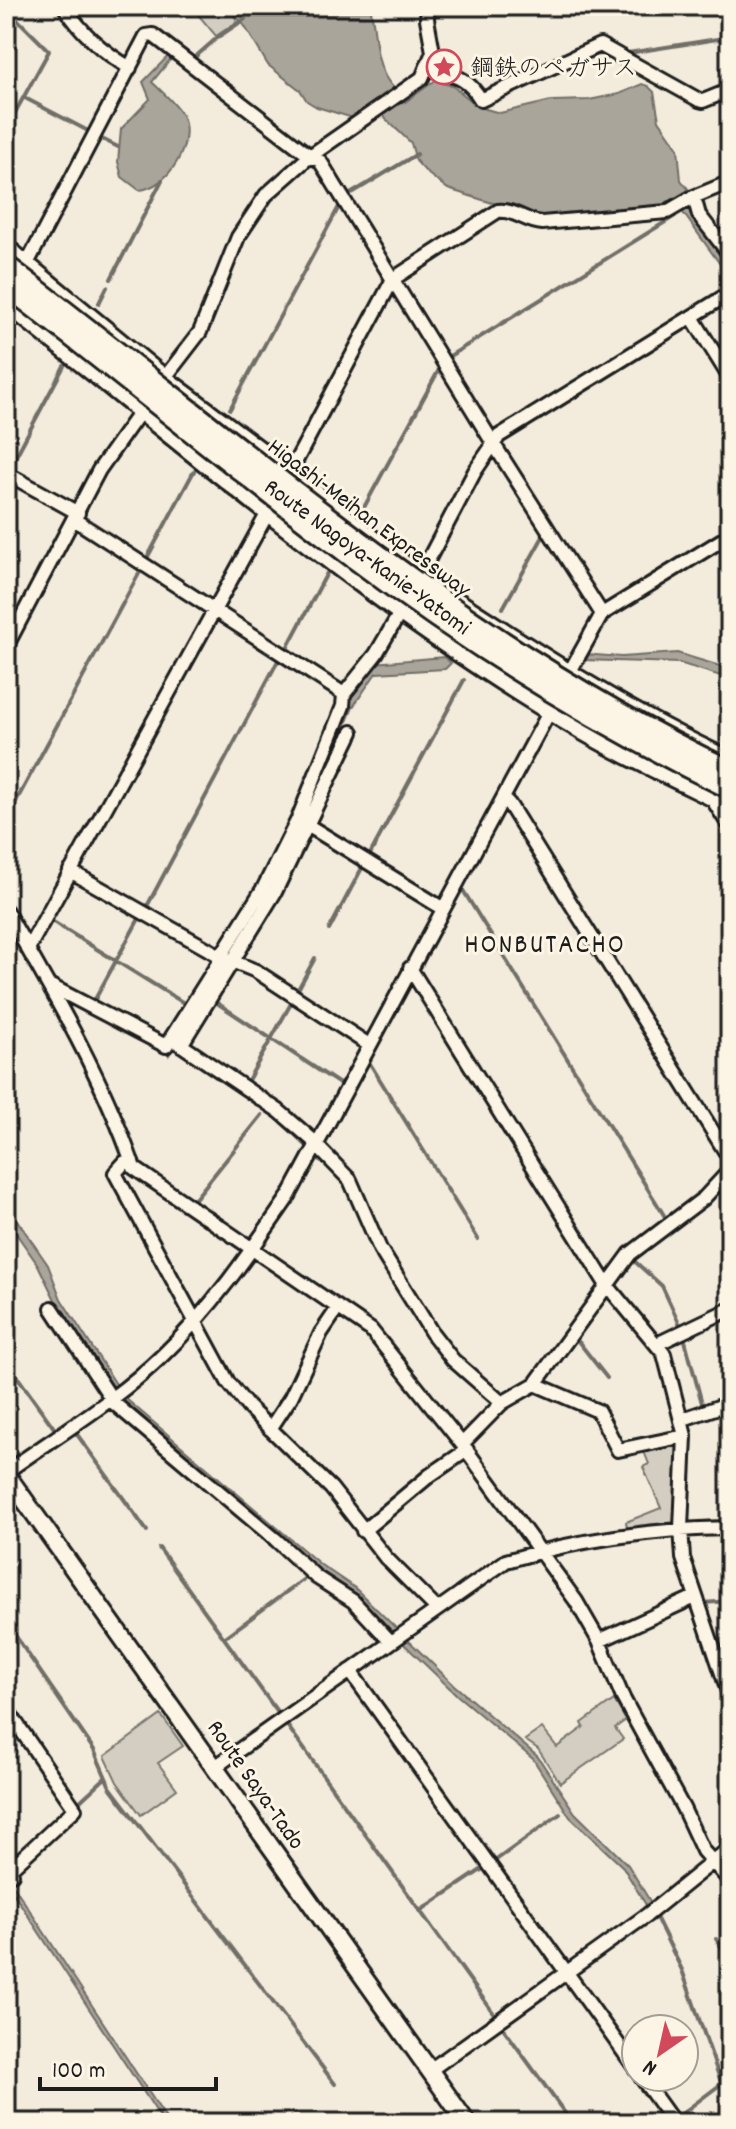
<svg xmlns="http://www.w3.org/2000/svg" width="736" height="2129" font-family="Dekko,'Klee One',sans-serif">
<style>
.green{fill:#d3cec1;stroke:#78756e;stroke-width:2}
.water{fill:#aaa59b;stroke:#716e68;stroke-width:2}
.lines{fill:none;stroke-linecap:round;stroke-linejoin:round}
.stream{stroke:#716e68;stroke-width:4}
.minor-casing{stroke:#1c1c1c;stroke-width:18}
.major-casing{stroke:#1c1c1c;stroke-width:22}
.minor{stroke:#fcf5e5;stroke-width:12}
.major{stroke:#fcf5e5;stroke-width:16}
.highway-bridge-casing{stroke:#1c1c1c;stroke-width:24;stroke-linecap:butt}
.highway-bridge{stroke:#fcf5e5;stroke-width:18}
.labels{text-anchor:middle;stroke-width:6;stroke-linejoin:round;paint-order:stroke}
.poi-label{font-size:24px;fill:#1c1c1c;stroke:#fcf5e5;text-anchor:start}
.street-label{font-size:24px;fill:#1c1c1c;stroke:#fcf5e5}
.quarter-label{font-size:28px;letter-spacing:2px;fill:#1c1c1c;stroke:#fcf5e5}
</style>
<rect width="100%" height="100%" fill="#f3ecdd"/>
<filter id="ink" filterUnits="userSpaceOnUse"><feTurbulence type="fractalNoise" baseFrequency=".0125" numOctaves="2"/><feDisplacementMap in="SourceGraphic" scale="16" xChannelSelector="R" yChannelSelector="G"/><feConvolveMatrix kernelMatrix="1 2 1 2 8 2 1 2 1" color-interpolation-filters="sRGB"/></filter>
<g filter="url(#ink)">
<path class="green" d="M173,6H226L233,12L237,22L216,36L196,12L190,11L181,17Z
M676,1442L681,1445L677,1519L674,1523L627,1528L626,1522L661,1508L643,1467L649,1464L643,1449Z
M614,1700L626,1720L615,1728L623,1739L560,1783L538,1749L525,1740L542,1728L557,1747L584,1727L582,1723Z
M161,1715L183,1746L158,1763L177,1789L141,1815L117,1782L105,1756Z"/>
<path class="water" d="M226,6H370C376,29 374,55 385,76C390,86 399,92 405,102L440,77L442,83L453,86L479,107L500,113L551,101L589,100L619,94L642,84L648,86L654,92L659,120L678,148L681,180L689,190L687,206L730,266V278L676,203L668,201L659,208L537,217L448,189L427,173L416,161L411,143L386,119L377,105L356,119L317,107L307,101L300,90L268,65L244,25Z
M172,52L175,54L152,82C162,92 175,102 182,115C196,143 168,188 139,190L122,177L118,162L121,129L150,99L143,82Z
M677,653L730,669V679L679,663L582,660L583,654L622,657Z
M444,657L451,663L445,669L376,673L353,707L304,826L268,896L169,1055L168,1051L266,889L347,711L352,691L374,663Z
M6,1204L48,1265L61,1299L125,1398L321,1565L355,1588L454,1685L538,1757L575,1813L628,1865L653,1906L649,1910L623,1867L570,1817L533,1759L458,1696L361,1603L330,1581L184,1453L120,1403L59,1308L38,1265L6,1219Z
M6,1874L169,2123H164L6,1882Z"/>
<g class="lines">
<path class="stream" d="M6,8L49,51L6,129
M178,49L180,47L194,58L218,37L245,19
M618,49L628,53L730,37
M571,52L599,40
M23,97L92,133
M98,137L118,147
M347,196L417,154
M111,279L162,180
M99,303L107,287
M448,357L675,216
M230,409L341,203
M8,471L64,366
M362,511L441,366
M146,560L194,471
M503,608L545,533
M286,650L327,573
M318,670L339,683
M511,797L532,757
M6,820L142,568
M497,823L504,809
M368,858L464,680
M461,887L667,1220
M145,910L280,657
M50,920L187,1005
M329,930L363,866
M419,970L453,904
M296,993L315,958
M214,1001L341,1085
M93,1003L141,915
M369,1062L478,1239
M247,1082L293,1000
M272,1113L308,1147
M324,1145L411,983
M194,1200L262,1115
M633,1256L631,1258L662,1286L681,1327
M683,1333L703,1407
M574,1336L607,1378
M6,1361L54,1428
M76,1433L147,1531
M159,1548L281,1717
M703,1603L730,1601
M6,1622L94,1750L110,1787L335,2084
M224,1638L308,1576
M284,1721L497,2018
M77,1804L105,1778
M492,1863L560,1814
M420,1911L487,1866
M654,1913L682,1970L730,2108
M716,1939L730,1960
M501,2025L572,2123
M676,2118L721,2084"/>
<g class="minor-casing">
<path id="minor" d="M64,6C82,34 102,51 130,68
M429,68C454,76 467,76 481,100L600,45L699,100L703,101L730,90
M694,197L699,215L730,255
M6,245L166,377L290,470L412,568
M17,283L146,36L153,35L310,156L320,161L493,443L602,614
M692,317L730,378
M163,380L200,332L238,237L266,195L310,156L422,78L433,52L427,19L428,6
M6,473L78,513
M282,487L393,279L498,211C514,209 526,222 542,223L667,212L691,198L730,182
M75,520L344,694
M433,583C530,646 625,710 730,758
M414,587L475,471L499,436L730,293
M6,647L99,470L145,405
M563,684L602,614L730,535
M711,797L730,827
M503,798L509,804L730,1159
M304,823L442,908
M70,871L222,957L256,971L369,1045
M6,911C54,994 103,1078 134,1168L371,1330L462,1444L576,1601L599,1641L623,1698L683,1808L703,1851L730,1881
M28,949L271,507
M221,956L264,887L298,819L343,706L344,694L376,654L404,606
M410,968L606,1284L664,1354L685,1436L681,1528L683,1558L730,1697
M51,986L166,1046L222,957
M177,1042L279,1111L316,1143
M181,1045L275,892L352,732
M315,1144L350,1180L380,1249L432,1333L453,1360L502,1403
M132,1161L125,1162L115,1173L228,1382L248,1407L331,1488L386,1558L437,1609
M52,1308L111,1398
M657,1344L730,1309
M535,1384L598,1411L618,1450L685,1436
M109,1399L275,1539L316,1577L353,1601L391,1642
M683,1419L730,1403
M270,1429L291,1397L321,1333L338,1308
M462,1444L502,1403L535,1384L630,1254L704,1198L730,1170
M6,1472C59,1434 117,1400 163,1355C212,1308 251,1251 289,1196L553,705
M363,1531L429,1476L467,1450
M599,1641L695,1597
M350,1671L636,2069
M6,1708L75,1809L9,1870L12,1874
M215,1767L506,1561C580,1539 653,1529 730,1528
M430,2070L647,1915L730,1848
M641,2077L674,2123"/>
</g>
<g class="major-casing">
<path id="major" d="M6,303C194,452 376,612 584,732C631,759 681,782 730,806
M6,1474L467,2123"/>
</g>
<use href="#minor" class="minor"/>
<use href="#major" class="major"/>
<g class="highway-bridge-casing">
<path id="highway-bridge" d="M6,265C241,444 461,643 730,770
M6,286C121,374 233,468 349,555C468,645 596,724 730,789"/>
</g>
<use href="#highway-bridge" class="highway-bridge"/>
</g>
</g>
<defs>
<g id="sight-ring" transform="scale(1.8)"><circle r="9.5" fill="#fcf5e5" stroke="#d1495b" stroke-width="1.5"/><path d="M0-6L1.8-2.2L6-1.7L2.9 1.2L3.7 5.4L0 3.3L-3.7 5.4L-2.9 1.2L-6-1.7L-1.8-2.2Z" fill="#d1495b"/></g>
</defs>
<g fill-rule="evenodd">
<use href="#sight-ring" x="444" y="67"/>
</g>
<g class="labels">
<g class="poi-label">
<text x="470" y="75">鋼鉄のペガサス</text>
</g>
<g class="street-label">
<text transform="translate(370 517) rotate(37)" y="8">Higashi-Meihan Expressway</text>
<text transform="translate(368 556) rotate(36)" y="8">Route Nagoya-Kanie-Yatomi</text>
<text transform="translate(257 1784) rotate(55)" y="8">Route Saya-Tado</text>
</g>
<g class="quarter-label">
<text x="545" y="952">HONBUTACHO</text>
</g>
</g>
<rect width="736" height="2129" fill="none" stroke="#fcf5e5" stroke-width="32"/>
<rect x="16" y="16" width="704" height="2097" fill="none" stroke="#1c1c1c" stroke-width="3" filter="url(#ink)"/>
<g transform="translate(660 2053) rotate(214)"><circle r="38" fill="#fcf5e5" stroke="#a29e95" stroke-width="2"/>
<path d="M0-6L14 30L0 20L-14 30Z" fill="#d1495b"/>
<text y="-12" font-size="22" font-weight="bold" text-anchor="middle" fill="#1c1c1c">N</text>
</g>
<path d="M40 2077v12h176v-12" fill="none" stroke="#1c1c1c" stroke-width="4"/>
<text x="52" y="2077" font-size="24" fill="#1c1c1c" stroke="#fcf5e5" stroke-width="6" paint-order="stroke">100 m</text>
</svg>
